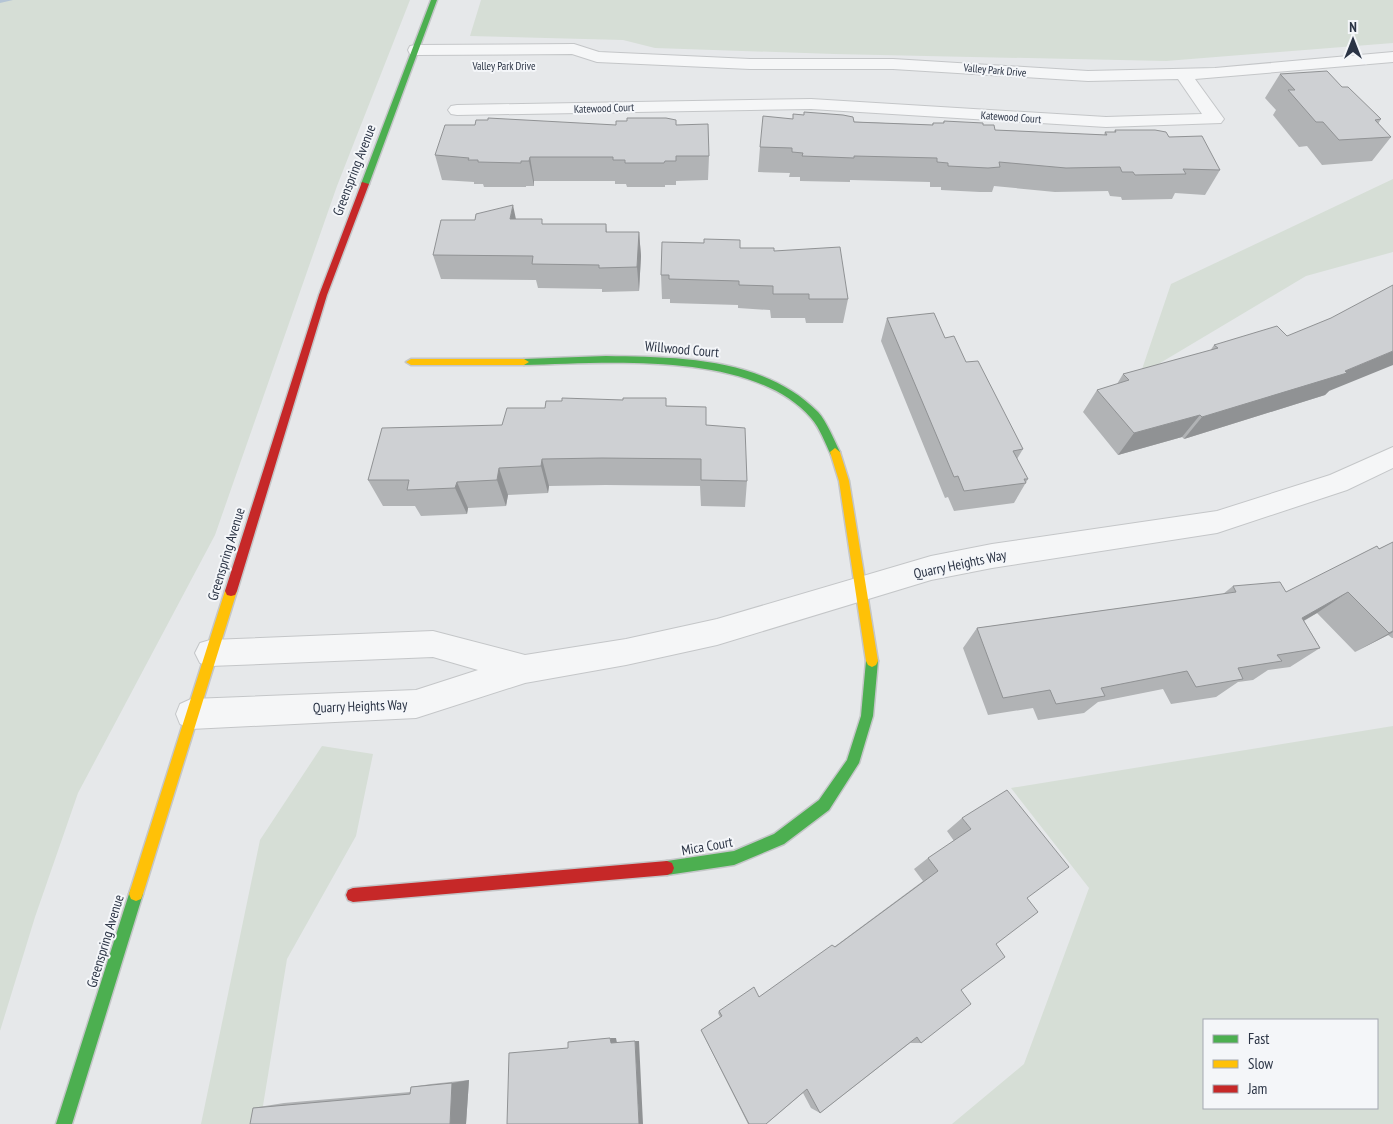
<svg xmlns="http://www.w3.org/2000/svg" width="1393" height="1124" font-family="'PT Sans Narrow',sans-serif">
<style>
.green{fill:#d6ded6;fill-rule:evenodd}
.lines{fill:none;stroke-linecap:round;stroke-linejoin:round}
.stream{fill:#b4c4d5;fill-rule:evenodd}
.street-casing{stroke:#c4c6c8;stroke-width:2}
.fast-casing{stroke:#c4c6c8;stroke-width:3}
.slow-casing{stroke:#c4c6c8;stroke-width:3}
.jam-casing{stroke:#c4c6c8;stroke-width:3}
.street{fill:#f5f6f7;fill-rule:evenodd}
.fast{fill:#4caf50;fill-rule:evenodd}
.slow{fill:#ffc107;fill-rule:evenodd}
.jam{fill:#c62828;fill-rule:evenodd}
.wall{fill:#b1b3b5}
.shaded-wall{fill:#909294}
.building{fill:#ced0d3;stroke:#909294}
.labels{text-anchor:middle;stroke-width:4;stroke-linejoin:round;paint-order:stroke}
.far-street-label{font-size:11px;fill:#2b3445;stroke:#f4f6f9}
.street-label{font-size:14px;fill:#2b3445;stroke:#f4f6f9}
</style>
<rect width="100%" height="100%" fill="#e6e8ea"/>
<path class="green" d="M0,0H410L337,186L215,535L78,793L35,917L0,1031Z
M481,0H1393V43L1166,61L834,54L655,48L623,40L470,36Z
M1393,179V252L1306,276L1140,375L1171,284Z
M1393,726V1124H952L1024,1064L1089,888L1011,788ZM1204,1020H1377V1108H1204Z
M322,746L373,754L356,836L287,959L260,1124H201L260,840Z"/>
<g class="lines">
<path class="stream" d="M0,0H13L0,3Z"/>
<g class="street-casing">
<path id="street" d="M574,44L599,52L750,59H893L1088,71L1215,68L1393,52V62L1195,79L1224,119L1221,123L1106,127L811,109L457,115L451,114L448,110L451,106L457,105L811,99L1106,117L1202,114L1178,79L1088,81L893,69H750L597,62L572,54L416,55L410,54L408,50L410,46L416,45Z
M1393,447V468L1347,490L1217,533L992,568L931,580L717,645L626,665L525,683L416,718L191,729L180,724L176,714L180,704L191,699L416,690L478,670L433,657L210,666L200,663L195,653L200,643L210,640L433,631L525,655L626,639L717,619L931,556L992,544L1217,511L1330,475Z"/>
</g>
<g class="fast-casing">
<path id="fast" d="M431,0H437L369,184L362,186L361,184Z
M606,356C677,357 764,357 818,412C827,422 834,440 840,452L839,455H831C825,443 820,428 811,418C752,350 606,363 524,365L519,362L524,359Z
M872,655L876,657L878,661L873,716L859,763L829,810L784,844L734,865L667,875L662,873L660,868L662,863L667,861L734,851L774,834L819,800L847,760L861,716L866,661L868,657Z
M136,887L141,889L143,894L72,1124H56L129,894L131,889Z"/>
</g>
<g class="slow-casing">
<path id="slow" d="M411,359H524L529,362L524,365H411L406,362Z
M835,448L840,452L849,481L878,661L876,665L872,667L868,665L866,661L839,481L830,452Z
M231,586L235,587L237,591L143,894L141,899L136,901L131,899L129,894L225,591L227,587Z"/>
</g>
<g class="jam-casing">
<path id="jam" d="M362,182L369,184L327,295L237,591L235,595L231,596L227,595L225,591L319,295Z
M667,861L672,863L674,868L672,873L667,875L353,902L348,900L346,895L348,890L353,888Z"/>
</g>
<use href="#street" class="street"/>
<use href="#fast" class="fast"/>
<use href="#slow" class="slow"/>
<use href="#jam" class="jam"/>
</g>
<path class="wall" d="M1280,74L1342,87L1381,119L1378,124L1391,137L1372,161L1322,165L1307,146L1299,147L1273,115L1276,110L1265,98Z
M793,119L932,125L933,123H943L944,121L983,125L995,130L1104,135L1105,132H1114L1115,130L1169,137L1220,170L1205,195L1175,193L1172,199L1122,200L1121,197L1110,196L1108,191L1055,192L994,186L992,192H980L941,190V187H930V182L850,180V182L800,181V177H789L790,173L758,172L760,147Z
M616,125H676L709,156L708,180L676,181V185H665V187H627L626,184H615V181H534V186H526V187H484L483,184H474V182L442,180L435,155Z
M516,219L543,224H606L607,232H639L641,256L639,291L602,292V289L538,288L536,280L441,279L433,255Z
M740,248L774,251L848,299L843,323H806L805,318H771L770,310L738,308V305L670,303V299H662L661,275Z
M887,318L945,338L966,362L1023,449L1017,459L1028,479L1014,503L954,511L948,497L945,498L881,341Z
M1214,345L1329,391L1325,395L1184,439L1182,437L1118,455L1083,412L1097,390L1117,384L1123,374L1210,351Z
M666,406L747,481L745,507L701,506L700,486L606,485L549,486L548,493L508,495L506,506L468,508L467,514L421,516L415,506H383L368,480L545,408Z
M1393,542V638H1392L1388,635L1355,652L1317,613L1304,621L1320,648L1290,667L1268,670L1253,680L1238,682L1216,697L1171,704L1163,689L1098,702L1084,713L1038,720L1033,708L988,715L963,648L977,628L1223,594L1233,586L1286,592Z
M962,818L1027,898L996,944L921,1043H910L820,1113L811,1108L803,1093L766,1124H748L701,1030L720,1017L718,1013L719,1011L759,997L834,947L923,881L914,869L928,858L954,841L947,831Z
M469,1080L466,1124L253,1108L284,1103L410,1092L411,1087L431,1084Z"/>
<path class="shaded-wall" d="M530,157L534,181V186L529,161Z
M513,205L518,229L510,219Z
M639,232L641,256L639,291L637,267Z
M1393,351V365L1329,391L1325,395L1184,439L1202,417L1345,371Z
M1200,415L1182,437L1118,455L1134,433Z
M542,459L549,486L548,493L541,466Z
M499,468L508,495L506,506L497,480Z
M457,482L468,508L467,514L455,488Z
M1348,592L1317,613L1273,638L1302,618Z
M1393,631V632L1388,635L1355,652Z
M610,1038H616L617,1043H611Z
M635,1041H639L643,1124H639Z
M469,1080L466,1124H450L452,1083Z"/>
<path class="building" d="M1327,71L1342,87H1348L1381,119L1375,120L1391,137L1339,140L1323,122H1316L1288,90H1295L1280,74Z
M804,112L843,115L853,117L854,122L933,125V123H944V121L983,123V125H994L995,130L1107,135L1105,132H1116L1115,130H1155L1166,132L1169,137L1202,136L1220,170L1183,169L1186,174L1135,175L1133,172H1122L1120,167L1066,168L999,162L1000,167L988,168L948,166V163L937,162V158L854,156V158L802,156L803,153L792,152V148L760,147L763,116L793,119V114L804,115Z
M488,118L616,125V121H627V118H666L676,120V125L708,124L709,156H676V161H665L664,163H625V160H613V157H530L529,161H521V163L478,162V160H468L469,158L435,155L445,125H475L476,120H488Z
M513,205L510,219H542V224H606V232H639L637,267L599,268V265L532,264L533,256L433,255L441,220H475L476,214Z
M704,239L740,240V248H774V251L840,247L848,299H809V294H773V286L739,285V281L669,279V275H661L662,242L704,243Z
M1393,285V351L1345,371L1347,373L1202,417L1200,415L1134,433L1097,390L1129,380L1123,374L1218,348L1214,345L1277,326L1287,336L1331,318Z
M934,313L945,338L954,336L966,362L978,361L1023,449L1013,451L1028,479H1024L1026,483L964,491L958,476L954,477L887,318Z
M562,398L623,400V398H666V406L706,407V425L745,428L747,481L701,480V459L602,458L542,459L541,466L499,468L497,480L457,482L455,488L407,490L409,480H368L382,428L502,425L507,408H545L546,401H562Z
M1393,542V631L1389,633L1348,592L1302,618L1320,648L1277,655L1282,661L1238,668L1243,679L1196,687L1187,671L1101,688L1105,696L1056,704L1050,690L1003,698L977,628L1236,592L1233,586L1280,582L1286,592L1377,546L1379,549Z
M1007,790L1069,867L1027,898L1038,912L996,944L1005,957L961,990L971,1004L921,1043L917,1037L820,1113L807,1089L766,1124H749L701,1030L722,1016L719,1011L754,987L759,997L832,945L835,947L938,871L928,858L971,829L962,818Z
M610,1038L611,1043L635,1041L639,1124H507L509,1053L568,1048V1042Z
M452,1083L450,1124H250L253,1108L410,1094L411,1087Z"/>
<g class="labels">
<g class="far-street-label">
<text x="504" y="70">Valley Park Drive</text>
<text transform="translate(995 70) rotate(5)" y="4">Valley Park Drive</text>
<text transform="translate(604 108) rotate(-2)" y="4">Katewood Court</text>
<text transform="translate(1011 117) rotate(4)" y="4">Katewood Court</text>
</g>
<g class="street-label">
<text transform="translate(354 170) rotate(-69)" y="5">Greenspring Avenue</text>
<text transform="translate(682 349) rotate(5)" y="5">Willwood Court</text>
<text transform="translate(226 554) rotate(-73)" y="5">Greenspring Avenue</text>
<text transform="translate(960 564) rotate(-12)" y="5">Quarry Heights Way</text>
<text transform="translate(360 706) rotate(-2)" y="5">Quarry Heights Way</text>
<text transform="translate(707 846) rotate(-10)" y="5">Mica Court</text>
<text transform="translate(105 941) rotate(-73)" y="5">Greenspring Avenue</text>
</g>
</g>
<rect x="1203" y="1019" width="175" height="90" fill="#f4f6f9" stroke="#a4a8b1"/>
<rect x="1213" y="1035" width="25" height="8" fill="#4caf50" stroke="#a4a8b1"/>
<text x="1248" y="1044" font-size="15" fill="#2b3445">Fast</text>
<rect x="1213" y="1060" width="25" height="8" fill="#ffc107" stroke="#a4a8b1"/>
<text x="1248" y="1069" font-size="15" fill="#2b3445">Slow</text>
<rect x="1213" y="1085" width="25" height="8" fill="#c62828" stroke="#a4a8b1"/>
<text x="1248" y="1094" font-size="15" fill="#2b3445">Jam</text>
<g transform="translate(1353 40)" stroke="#f4f6f9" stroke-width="4" paint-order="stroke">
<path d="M0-4L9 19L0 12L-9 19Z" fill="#2b3445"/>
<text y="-8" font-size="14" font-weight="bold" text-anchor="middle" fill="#2b3445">N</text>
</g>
</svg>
